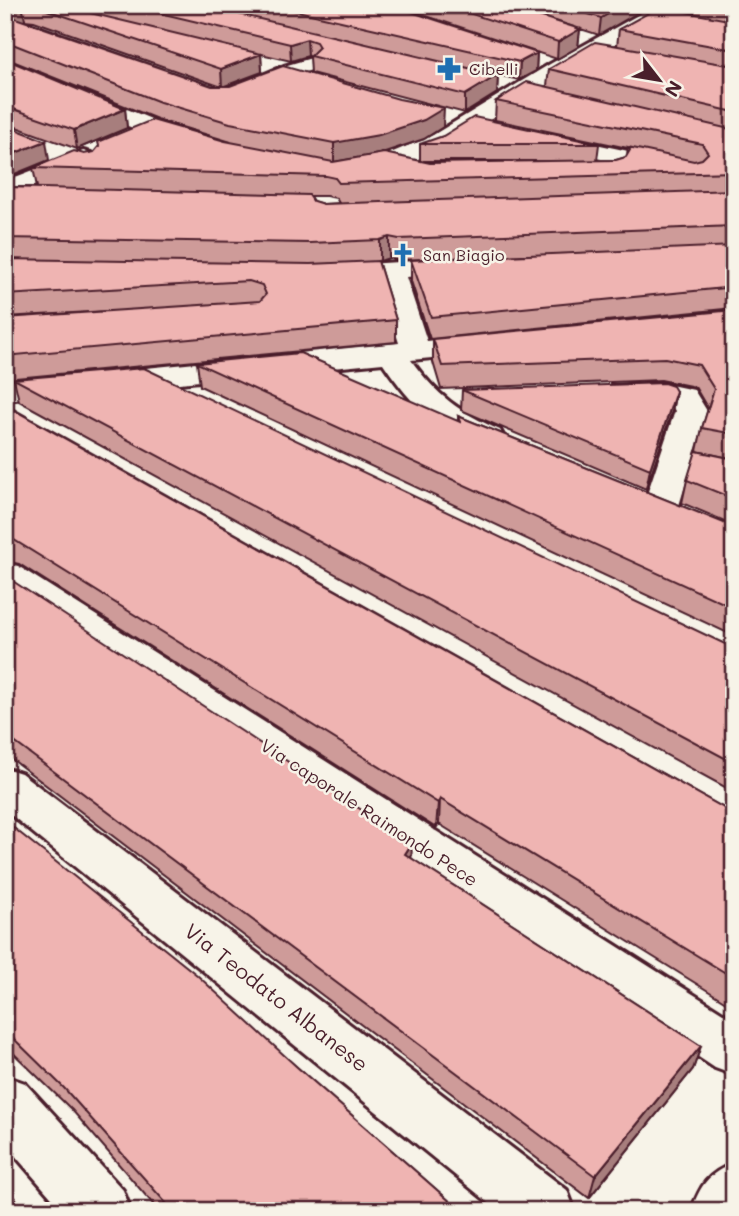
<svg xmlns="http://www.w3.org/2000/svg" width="739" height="1216" font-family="Mali,sans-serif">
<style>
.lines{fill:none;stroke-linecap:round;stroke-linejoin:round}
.minor-casing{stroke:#4a1f2b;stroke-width:6}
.minor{fill:#f7f3e8;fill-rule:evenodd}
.wall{fill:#ce9b99;stroke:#4a1f2b;stroke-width:2;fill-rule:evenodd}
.shaded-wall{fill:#a77e7d;stroke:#4a1f2b;stroke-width:2}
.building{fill:#efb4b2;stroke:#4a1f2b;stroke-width:2}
.labels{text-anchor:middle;stroke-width:5;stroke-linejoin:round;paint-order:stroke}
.far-poi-label{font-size:16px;fill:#4a1f2b;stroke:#f7f3e8;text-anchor:start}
.street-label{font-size:18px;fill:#4a1f2b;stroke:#f7f3e8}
.near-street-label{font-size:21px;fill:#4a1f2b;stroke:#f7f3e8}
</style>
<rect width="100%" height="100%" fill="#f7f3e8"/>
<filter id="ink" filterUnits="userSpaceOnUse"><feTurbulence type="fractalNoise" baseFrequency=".0143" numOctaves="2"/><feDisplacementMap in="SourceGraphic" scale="14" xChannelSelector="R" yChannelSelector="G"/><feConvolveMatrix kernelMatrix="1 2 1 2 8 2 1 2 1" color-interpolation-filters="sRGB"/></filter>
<g filter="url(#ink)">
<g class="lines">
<g class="minor-casing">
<path id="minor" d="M656,5H679L450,144C424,157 373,181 345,174L341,169L345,164L393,152L433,135L550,64Z
M356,45L363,47L366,51L363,55L298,74L253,93H239L235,89L239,85L284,66Z
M5,59L161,123L199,135L202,140L199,145C172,151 38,87 5,72Z
M549,134L675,161L683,163L687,168L683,173L675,175L541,146L538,141L541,136Z
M83,151L91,153L95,158L91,163L5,197V181Z
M462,258L472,260L475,266L472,272L406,277L427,341L484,335L494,338L499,344L494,350L484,353L411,360C437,396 459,412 500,430L504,437L500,444C452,456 406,397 383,363L5,400V382L399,343L379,279L330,281L320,279L316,273L320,267Z
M661,383L694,390L707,411L678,509L672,517L660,520L648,517L642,509L675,411L671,404L611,400L606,393L611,386Z
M5,563L18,566L734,1020V1075L715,1068L5,593Z
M5,768L21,773L567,1190L575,1211H499L5,810Z
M5,1076L25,1083L123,1190L131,1211H63L5,1144Z
M734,1163V1211H691C701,1185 707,1174 734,1163Z"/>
</g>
<use href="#minor" class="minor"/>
</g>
<path class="wall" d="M5,5H390L537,53L536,71L519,80L498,75L497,93L465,113L311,73L310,57L308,56L291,61L261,54L262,72L225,86L443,127L424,139L383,153L420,161V144H599L597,160H616L626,157L627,154L628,148L495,120L496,101L547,86L549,69L617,46L619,29L676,10L677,5H734V308L430,339L411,281V260L525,255L398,260L389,258L378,261L396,320V342L5,379V318L107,311L5,317V187H37L33,168L84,154L225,141L231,142L162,121L5,58ZM25,20L34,21L219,86H212L24,20ZM423,161H556L430,163ZM309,196H326L336,198L339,203L323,204L313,201Z
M393,5H504L580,29L578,47L557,59Z
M506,5H651L599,35Z
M5,59L125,109L127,128L77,149L5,123Z
M734,310V459L697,451L702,428L708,409L695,387L661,380L441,389L433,362V339Z
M197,363L458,421V416L734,527V636L200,386Z
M14,379L725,644L734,646V792L19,401Z
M462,390L676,391L672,411L646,489L461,410Z
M5,404L724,808L734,810V1007L439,824L436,828L19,564L5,561Z
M734,459V525L682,503L687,480Z
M5,576L411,858L701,1046L693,1069L589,1198L5,754Z
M5,821L297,1067L461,1211H159L72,1110L5,1045Z"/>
<path class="shaded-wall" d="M19,5H22L25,20L14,27L11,11Z
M624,5H651L599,35L601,18Z
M580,29L578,47L557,59L558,42Z
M307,39L308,56L291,61L290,44Z
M537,53L536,71L519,80L520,62Z
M261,54L262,72L222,87L221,69Z
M498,75L497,93L465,113V95Z
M444,108L443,127L424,139L379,154L334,162V143Z
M125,109L127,128L77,149L74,130Z
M46,141L49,160L5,178V157Z
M389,237V258L380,261V240Z
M676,391L672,411L646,489L650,469Z
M440,799L439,824L436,828L438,803Z
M412,843L411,868L405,854Z
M701,1046L693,1069L589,1198L595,1176Z"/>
<path class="building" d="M5,5H19L11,11L15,18L212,86H230L283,66L399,99L444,108L424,120L379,135L334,143L230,123L160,102L5,41Z
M32,5H57L261,54L221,69Z
M126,5H200L498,75L465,95L310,56L319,47L316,42L307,39L290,44Z
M271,5H390L537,53L520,62Z
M444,5H504L580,29L558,42Z
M559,5H624L601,18Z
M659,7L734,21V50L619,29Z
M595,42L734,66V112L549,69Z
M5,59L125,109L74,130L5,106Z
M527,82L734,130V172L339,183L335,178L326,176L33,168L74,151L84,154L94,152L99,146L98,142L152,120L225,141L333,162L384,153L430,163L616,160L626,157L630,150L628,147L694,161L702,159L708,153L702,144L496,101Z
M474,117L599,144H420L443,136Z
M5,125L46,141L5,157Z
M5,187L309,195L313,201L323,204L734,190V226L399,239L389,237L380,240L310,243L5,238Z
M734,246V287L431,317L411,260Z
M5,259L310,264L378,261L396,320L5,356V318L260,301L266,294L262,285L249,281L5,295Z
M734,310V434L702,428L714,389L699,365L665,358L442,366L433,339Z
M300,353L460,422L458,416L734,527V608L197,363Z
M144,368L725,644L734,646V763L14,379Z
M664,383L673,386L676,391L650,469L462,390Z
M5,405L724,808L734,810V978L440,799L438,803L14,540L5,538Z
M696,451L734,459V499L687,480Z
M5,576L412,843L405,854L701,1046L595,1176L5,735Z
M5,821L197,975L297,1067L461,1211H173L64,1088L5,1030Z
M5,1186L25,1211H5Z"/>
</g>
<defs>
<g id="pharmacy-bare" transform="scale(1.89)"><path d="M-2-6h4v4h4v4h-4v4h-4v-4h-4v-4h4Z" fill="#1f6fb2" stroke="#f7f3e8" stroke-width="2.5" paint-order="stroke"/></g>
<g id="church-bare" transform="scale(1.89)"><path d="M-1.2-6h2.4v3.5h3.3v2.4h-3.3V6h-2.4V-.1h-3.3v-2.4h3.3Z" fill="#1f6fb2" stroke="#f7f3e8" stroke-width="2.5" paint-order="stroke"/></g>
</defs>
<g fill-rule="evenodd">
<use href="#pharmacy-bare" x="449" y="69"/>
<use href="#church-bare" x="403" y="255"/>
</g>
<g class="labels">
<g class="far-poi-label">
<text x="469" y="75">Cibelli</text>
<text x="423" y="261">San Biagio</text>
</g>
<g class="street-label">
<text transform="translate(369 813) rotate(33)" y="6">Via caporale Raimondo Pece</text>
</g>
<g class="near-street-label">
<text transform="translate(276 998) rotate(38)" y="7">Via Teodato Albanese</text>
</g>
</g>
<rect width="739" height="1216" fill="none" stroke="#f7f3e8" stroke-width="28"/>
<rect x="14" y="14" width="711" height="1188" fill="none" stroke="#4a1f2b" stroke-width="2.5" filter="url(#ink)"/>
<g transform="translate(659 80) rotate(121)" stroke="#f7f3e8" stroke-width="5" paint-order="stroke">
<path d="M0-5L12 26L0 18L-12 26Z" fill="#4a1f2b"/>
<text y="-10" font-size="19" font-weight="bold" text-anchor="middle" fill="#4a1f2b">N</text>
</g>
</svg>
